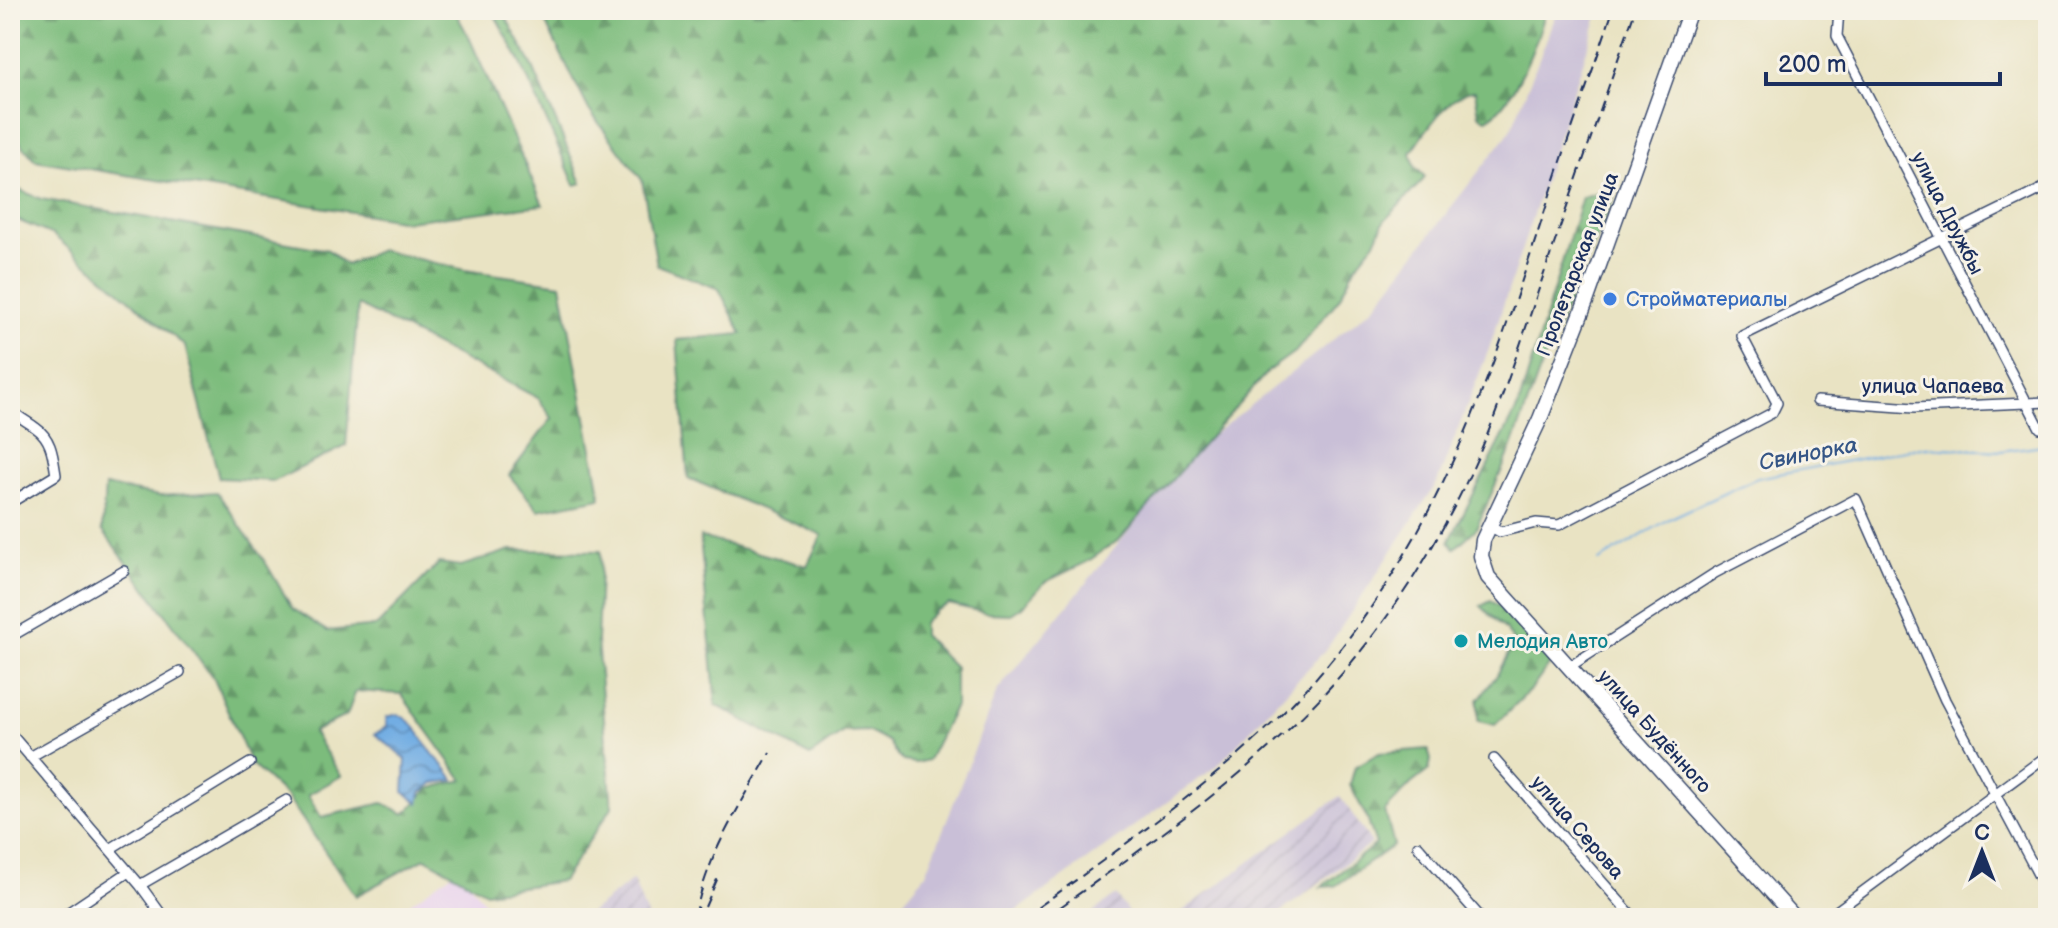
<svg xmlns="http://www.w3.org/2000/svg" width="2058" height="928" font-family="'Balsamiq Sans',sans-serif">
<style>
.built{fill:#e8d2ee}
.industrial{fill:url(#industrial-furrows)}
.railway{fill:#c9bfd7}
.forest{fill:url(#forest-firs);stroke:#4c766d;stroke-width:2;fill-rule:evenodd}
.water{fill:url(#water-waves);stroke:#466ea0;stroke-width:2}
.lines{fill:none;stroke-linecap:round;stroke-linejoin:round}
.stream{stroke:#72ade3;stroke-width:2}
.minor-casing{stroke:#3a4a6d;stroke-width:12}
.secondary-casing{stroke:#3a4a6d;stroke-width:17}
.minor{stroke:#fff;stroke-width:9}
.secondary{stroke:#fff;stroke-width:14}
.rail{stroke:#1b2f5e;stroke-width:2;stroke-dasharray:12 6;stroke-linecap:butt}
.shop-dot{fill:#3f7fe0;stroke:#f7f3e8;stroke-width:3}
.culture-dot{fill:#0f9aa8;stroke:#f7f3e8;stroke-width:3}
.labels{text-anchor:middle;stroke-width:6;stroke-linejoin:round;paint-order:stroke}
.street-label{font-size:20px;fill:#1b2f5e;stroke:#f7f3e8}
.shop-label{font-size:20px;fill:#366cbe;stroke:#f7f3e8;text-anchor:start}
.culture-label{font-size:20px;fill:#0d838f;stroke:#f7f3e8;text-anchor:start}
.water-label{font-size:22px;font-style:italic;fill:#355586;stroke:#f7f3e8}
</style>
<defs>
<pattern id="industrial-furrows" width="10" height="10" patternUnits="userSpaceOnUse" patternTransform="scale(2)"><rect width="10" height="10" fill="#c9bfd7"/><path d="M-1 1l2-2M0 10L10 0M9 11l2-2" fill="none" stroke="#aca4bb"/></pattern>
<pattern id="forest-firs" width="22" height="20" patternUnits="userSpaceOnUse" patternTransform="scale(2)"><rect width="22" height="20" fill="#7cbc7c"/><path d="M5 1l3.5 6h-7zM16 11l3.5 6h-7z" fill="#659969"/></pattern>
<pattern id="water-waves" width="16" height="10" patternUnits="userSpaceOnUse" patternTransform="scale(2)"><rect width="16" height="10" fill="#72ade3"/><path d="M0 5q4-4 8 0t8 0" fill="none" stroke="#5d8dbb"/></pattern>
</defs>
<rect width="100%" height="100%" fill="#f7f3e8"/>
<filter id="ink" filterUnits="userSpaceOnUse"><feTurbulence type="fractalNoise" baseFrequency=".0125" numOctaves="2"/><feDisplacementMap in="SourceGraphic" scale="16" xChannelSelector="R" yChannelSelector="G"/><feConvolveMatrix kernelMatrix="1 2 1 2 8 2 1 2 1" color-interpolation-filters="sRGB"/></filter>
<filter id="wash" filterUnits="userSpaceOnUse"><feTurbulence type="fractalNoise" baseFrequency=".006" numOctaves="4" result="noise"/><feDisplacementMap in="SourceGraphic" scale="32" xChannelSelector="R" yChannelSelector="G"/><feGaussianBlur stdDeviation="1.8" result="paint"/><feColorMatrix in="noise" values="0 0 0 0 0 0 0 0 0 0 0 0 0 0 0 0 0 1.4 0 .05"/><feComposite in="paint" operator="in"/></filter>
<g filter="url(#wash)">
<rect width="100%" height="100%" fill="#e9e3c3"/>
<path class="built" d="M458,869L497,918H389Z"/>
<path class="industrial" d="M1340,796L1372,843L1273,918H1173Z
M633,880L648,918H583Z
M1116,895L1132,918H1085Z"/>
<path class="railway" d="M1558,10H1600L1489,349L1437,483L1328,647L1217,766L1007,918H889L926,874L997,691L1199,446L1373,308L1511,130Z"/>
<path class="forest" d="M10,10H454L469,37L543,205L406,221L35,160L10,131Z
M492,10H502L532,65L582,183L575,185L519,59Z
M539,10H1546C1538,39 1514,106 1486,119L1479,115L1475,91C1452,90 1423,134 1411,153L1415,167L1425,177L1423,180L1384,221L1375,242L1355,267L1339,299L1297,350L1268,371L1120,539L1087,562L1045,582L1022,607L1011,614L986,613L949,604L936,610L926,620L923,624V635L955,668V706L928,760L916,763L903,761L897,756L889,742L867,731L843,732L810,756L716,705L700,537L807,566L822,535L688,478L677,340L742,334L719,289L657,265L642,180L589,110Z
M10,186L41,199L328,250L346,265L380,250L465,270L561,284L601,498L538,510L509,475L552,418L538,398L358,305L346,446L274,481L219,478L185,346L53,235L10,217Z
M1601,192L1614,197L1544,359L1512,447L1476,529L1455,548L1449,542L1518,407L1582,197Z
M105,486L160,496L217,492L267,565L292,608L327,631L377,626L439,563L461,566L511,550L601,551L597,641L612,807L562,881L486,892L425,858L356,896L287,797L251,764L214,679L102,530ZM356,691L401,694L463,780L428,789L405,814L383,803L321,817L308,795L341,776L313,732L347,715Z
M1491,601L1520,620L1552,661L1533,687L1495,725L1478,721V700L1497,675L1514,642L1505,629L1481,606Z
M1428,749L1431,760L1429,770L1411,784L1385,811L1394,845L1335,886L1321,887L1376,844L1367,818L1350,785L1355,767L1379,753Z"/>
<path class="water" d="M398,714C423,728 418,737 433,754C441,764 448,768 454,780L434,783L421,792L419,803L404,792L406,759L375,734L387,726L386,717Z"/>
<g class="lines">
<path class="stream" d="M1599,561L1669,519L1757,478L1922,447L2001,451L2043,445"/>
</g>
</g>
<g filter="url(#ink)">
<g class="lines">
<g class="minor-casing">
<path id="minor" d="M1839,10L1837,36L2040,428
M1817,401L1914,408L2048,402
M10,408C18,418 26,420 36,428C52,439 53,457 56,475L10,503
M1489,526L1500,532L1536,523L1559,525L1772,413L1777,403L1742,336L2048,186
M10,637L124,571
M1569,667L1715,573L1856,499L1945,700L2048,893
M10,733L140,885L164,918
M30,757L180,672
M1494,759L1634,918
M1418,846L1481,918
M110,849L250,763
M140,885L287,800
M60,918L127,873
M1827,918L2048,755"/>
</g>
<g class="secondary-casing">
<path id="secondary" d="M1690,10L1587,299L1540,419L1483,540L1481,556L1488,577L1795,918"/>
</g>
<use href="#minor" class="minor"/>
<use href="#secondary" class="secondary"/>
<path class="rail" d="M705,907L719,875
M695,918C706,856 739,807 770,753
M1023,918C1112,854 1205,790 1283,713C1429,567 1487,389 1549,198C1569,135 1592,73 1613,10
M1045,918C1145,846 1248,778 1332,685C1394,616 1447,531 1483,445C1508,385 1527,323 1548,262C1577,178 1606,94 1635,10"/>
</g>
</g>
<circle class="shop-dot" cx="1610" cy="299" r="8"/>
<circle class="culture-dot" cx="1461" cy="641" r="8"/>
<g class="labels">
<g class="street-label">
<text transform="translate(1948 213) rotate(63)" y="7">улица Дружбы</text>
<text transform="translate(1577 264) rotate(-69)" y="7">Пролетарская улица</text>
<text x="1933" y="393">улица Чапаева</text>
<text transform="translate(1655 731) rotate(48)" y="7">улица Будённого</text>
<text transform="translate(1578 827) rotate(49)" y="7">улица Серова</text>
</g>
<g class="shop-label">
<text x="1626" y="306">Стройматериалы</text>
</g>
<g class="culture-label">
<text x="1477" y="648">Мелодия Авто</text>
</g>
<g class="water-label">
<text transform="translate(1808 453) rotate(-11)" y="8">Свинорка</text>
</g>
</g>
<rect width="2058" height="928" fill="none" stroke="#f7f3e8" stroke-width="40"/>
<g transform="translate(1982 852)" stroke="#f7f3e8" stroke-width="6" paint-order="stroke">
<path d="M0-6L14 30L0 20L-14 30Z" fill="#1b2f5e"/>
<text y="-12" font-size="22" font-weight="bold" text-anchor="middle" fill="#1b2f5e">С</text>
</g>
<path d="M1766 72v12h234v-12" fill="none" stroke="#1b2f5e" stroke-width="4"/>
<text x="1778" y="72" font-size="24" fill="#1b2f5e" stroke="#f7f3e8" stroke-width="6" paint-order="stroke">200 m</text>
</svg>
